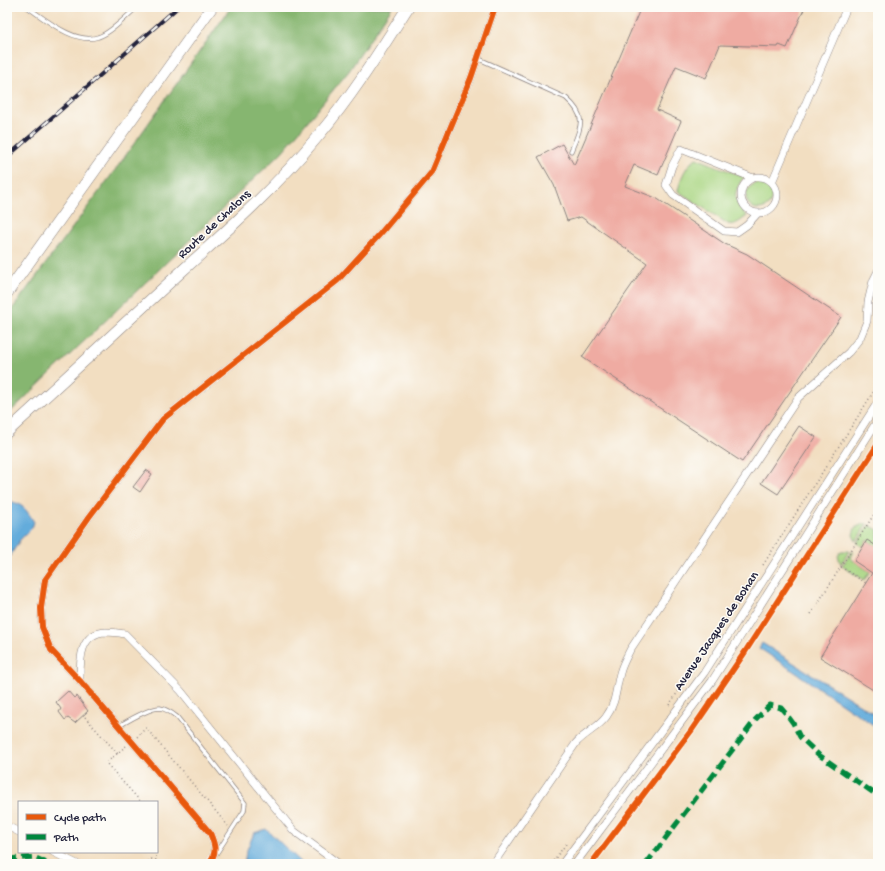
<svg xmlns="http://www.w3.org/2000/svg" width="885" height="871" font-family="'Gochi Hand',sans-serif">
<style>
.green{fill:#a8d581;stroke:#657c5e}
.forest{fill:#86b66f;stroke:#546c55}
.water{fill:#64acdb;stroke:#43678b}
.building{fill:#efaba2}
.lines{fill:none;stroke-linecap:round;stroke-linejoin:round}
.service-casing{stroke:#8a807e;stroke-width:5}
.minor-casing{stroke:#8a807e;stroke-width:8}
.primary-casing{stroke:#8a807e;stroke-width:12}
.path{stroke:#8a807e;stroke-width:1.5;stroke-dasharray:1 3;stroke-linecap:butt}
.service{stroke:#fff;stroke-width:3.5}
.minor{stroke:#fff;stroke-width:7}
.primary{stroke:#fff;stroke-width:11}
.rail-casing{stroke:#22223b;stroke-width:4}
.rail{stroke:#fdfcf7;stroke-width:2.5;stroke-dasharray:8;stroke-linecap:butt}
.quiet{stroke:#00873e;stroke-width:5;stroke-dasharray:10 5;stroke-linecap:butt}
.cycleway-casing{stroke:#fdfcf7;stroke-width:8}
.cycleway{stroke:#e8590c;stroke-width:6}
.labels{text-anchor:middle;stroke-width:3;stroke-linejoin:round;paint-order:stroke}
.street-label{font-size:13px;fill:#22223b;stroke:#fdfcf7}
</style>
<rect width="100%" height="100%" fill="#fdfcf7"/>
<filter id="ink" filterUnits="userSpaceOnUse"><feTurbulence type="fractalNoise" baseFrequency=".025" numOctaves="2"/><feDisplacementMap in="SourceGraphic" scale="8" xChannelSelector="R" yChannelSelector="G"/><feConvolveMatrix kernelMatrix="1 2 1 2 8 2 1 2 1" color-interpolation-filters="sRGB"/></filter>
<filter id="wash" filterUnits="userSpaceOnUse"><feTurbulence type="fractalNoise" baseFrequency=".012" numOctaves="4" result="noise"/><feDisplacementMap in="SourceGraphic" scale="16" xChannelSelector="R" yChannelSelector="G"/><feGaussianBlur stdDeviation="0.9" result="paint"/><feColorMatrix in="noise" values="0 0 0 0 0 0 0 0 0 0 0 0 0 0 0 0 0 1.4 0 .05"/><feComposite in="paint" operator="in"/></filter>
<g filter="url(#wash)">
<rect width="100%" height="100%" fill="#f2dec1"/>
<path class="green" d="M696,158L744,177C732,193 733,202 747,216C741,220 736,226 728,224L678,191C681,177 685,167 696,158Z
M746 196a13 13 0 1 1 26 0a13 13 0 1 1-26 0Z
M863,524H867L856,541L853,535L855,528Z
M869,525L878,530V547L867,540L863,547L857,543Z
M841,551H849L841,564L838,556Z
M852,551L853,553L850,558L870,572L864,580L842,566Z"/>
<path class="forest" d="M231,7H392L349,71L282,152L7,415V316L121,162Z"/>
<path class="water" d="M7,501C21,502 27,510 34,522L32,528L20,540L7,561Z
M762,643L878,716V728L759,648Z
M266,829L303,864H244L246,852L254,833Z"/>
<g id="blocks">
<path class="building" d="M641,7H805L787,48L779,45L778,47L720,45L706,78L676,66L657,110L681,121L658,175L634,165L625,186L656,198L725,244L747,254L841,317L742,462L582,357L647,263L581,217L567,221L554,185L538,157L562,144L574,165Z
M799,426L816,437L778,494L761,483Z
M146,470L152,474L140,492L133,487Z
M867,540L878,547V693L820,657L872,573L854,561Z
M68,691L74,698L77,696L88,711L75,723L68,718L65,720L59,712L61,709L56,702Z"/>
</g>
</g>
<g filter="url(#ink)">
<use href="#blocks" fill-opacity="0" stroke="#8a807e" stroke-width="1"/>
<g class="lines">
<g class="service-casing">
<path id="service" d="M27,7C45,19 75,45 98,37C111,33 127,16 137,7
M477,58L566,98C588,117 581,127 571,151
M119,726C129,720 149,708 160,708C167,709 172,713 177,717L245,803L244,811L216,854"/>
</g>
<g class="minor-casing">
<path id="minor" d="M741 195a18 18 0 1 1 36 0a18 18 0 1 1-36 0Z
M753,178L681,149L672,166L666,185L673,195L724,231L737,232L747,225L757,214
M772,182L847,7
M80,681C80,661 79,633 106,632C113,632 119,633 125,634L181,691L294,831L339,864
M7,826L19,832
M53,852L77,864
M208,864C218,853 215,845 210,833L80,681L51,650L42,627L41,608L45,580L89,517L163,419L337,281L380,234L432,172L471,78L495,7
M493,864L576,743C585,733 599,727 606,717C616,704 616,688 620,673C622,665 626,658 630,650L798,398L849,352L860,338L867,321L868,302L873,281L878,271
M562,864L704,673L878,402
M575,864L712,681L878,420"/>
</g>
<g class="primary-casing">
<path id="primary" d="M7,293L212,7
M7,432C66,378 124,324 183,270C230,228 278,185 318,136C352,96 380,51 408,7"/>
</g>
<path class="path" d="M763,565L878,385
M841,567L866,583
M811,614L878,508
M669,705L739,602
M85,717L118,754
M137,737L146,728L228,826
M126,746L106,763L141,802
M156,852V860
M145,864L151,859L156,860L158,864
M551,864L566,844"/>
<use href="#service" class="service"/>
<use href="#minor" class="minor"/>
<use href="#primary" class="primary"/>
<g class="rail-casing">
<path id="rail" d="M7,157L178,7"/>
</g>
<use href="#rail" class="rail"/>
<path class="quiet" d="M7,859L34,857L49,864
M646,864L755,720L770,705L781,708L787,715L793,723L800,737L819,755L878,796"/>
<g class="cycleway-casing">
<path id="cycleway" d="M208,864C218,853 215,845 210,833L80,681L51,650L42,627L41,608L45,580L89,517L163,419L337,281L380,234L432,172L471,78L495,7
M591,864L691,731L745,652L878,444"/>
</g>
<use href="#cycleway" class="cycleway"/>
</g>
</g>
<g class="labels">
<g class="street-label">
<text transform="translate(213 223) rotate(-43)" y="5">Route de Chalons</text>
<text transform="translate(715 630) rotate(-56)" y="5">Avenue Jacques de Bohan</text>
</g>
</g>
<rect width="885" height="871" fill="none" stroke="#fdfcf7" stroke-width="24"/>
<rect x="18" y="801" width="140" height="52" fill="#fdfcf7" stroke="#a5a5ac"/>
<rect x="26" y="814" width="20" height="6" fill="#e8590c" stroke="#a5a5ac"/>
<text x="54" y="821" font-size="12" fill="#22223b">Cycle path</text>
<rect x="26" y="834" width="20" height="6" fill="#00873e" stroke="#a5a5ac"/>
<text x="54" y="841" font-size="12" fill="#22223b">Path</text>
</svg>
